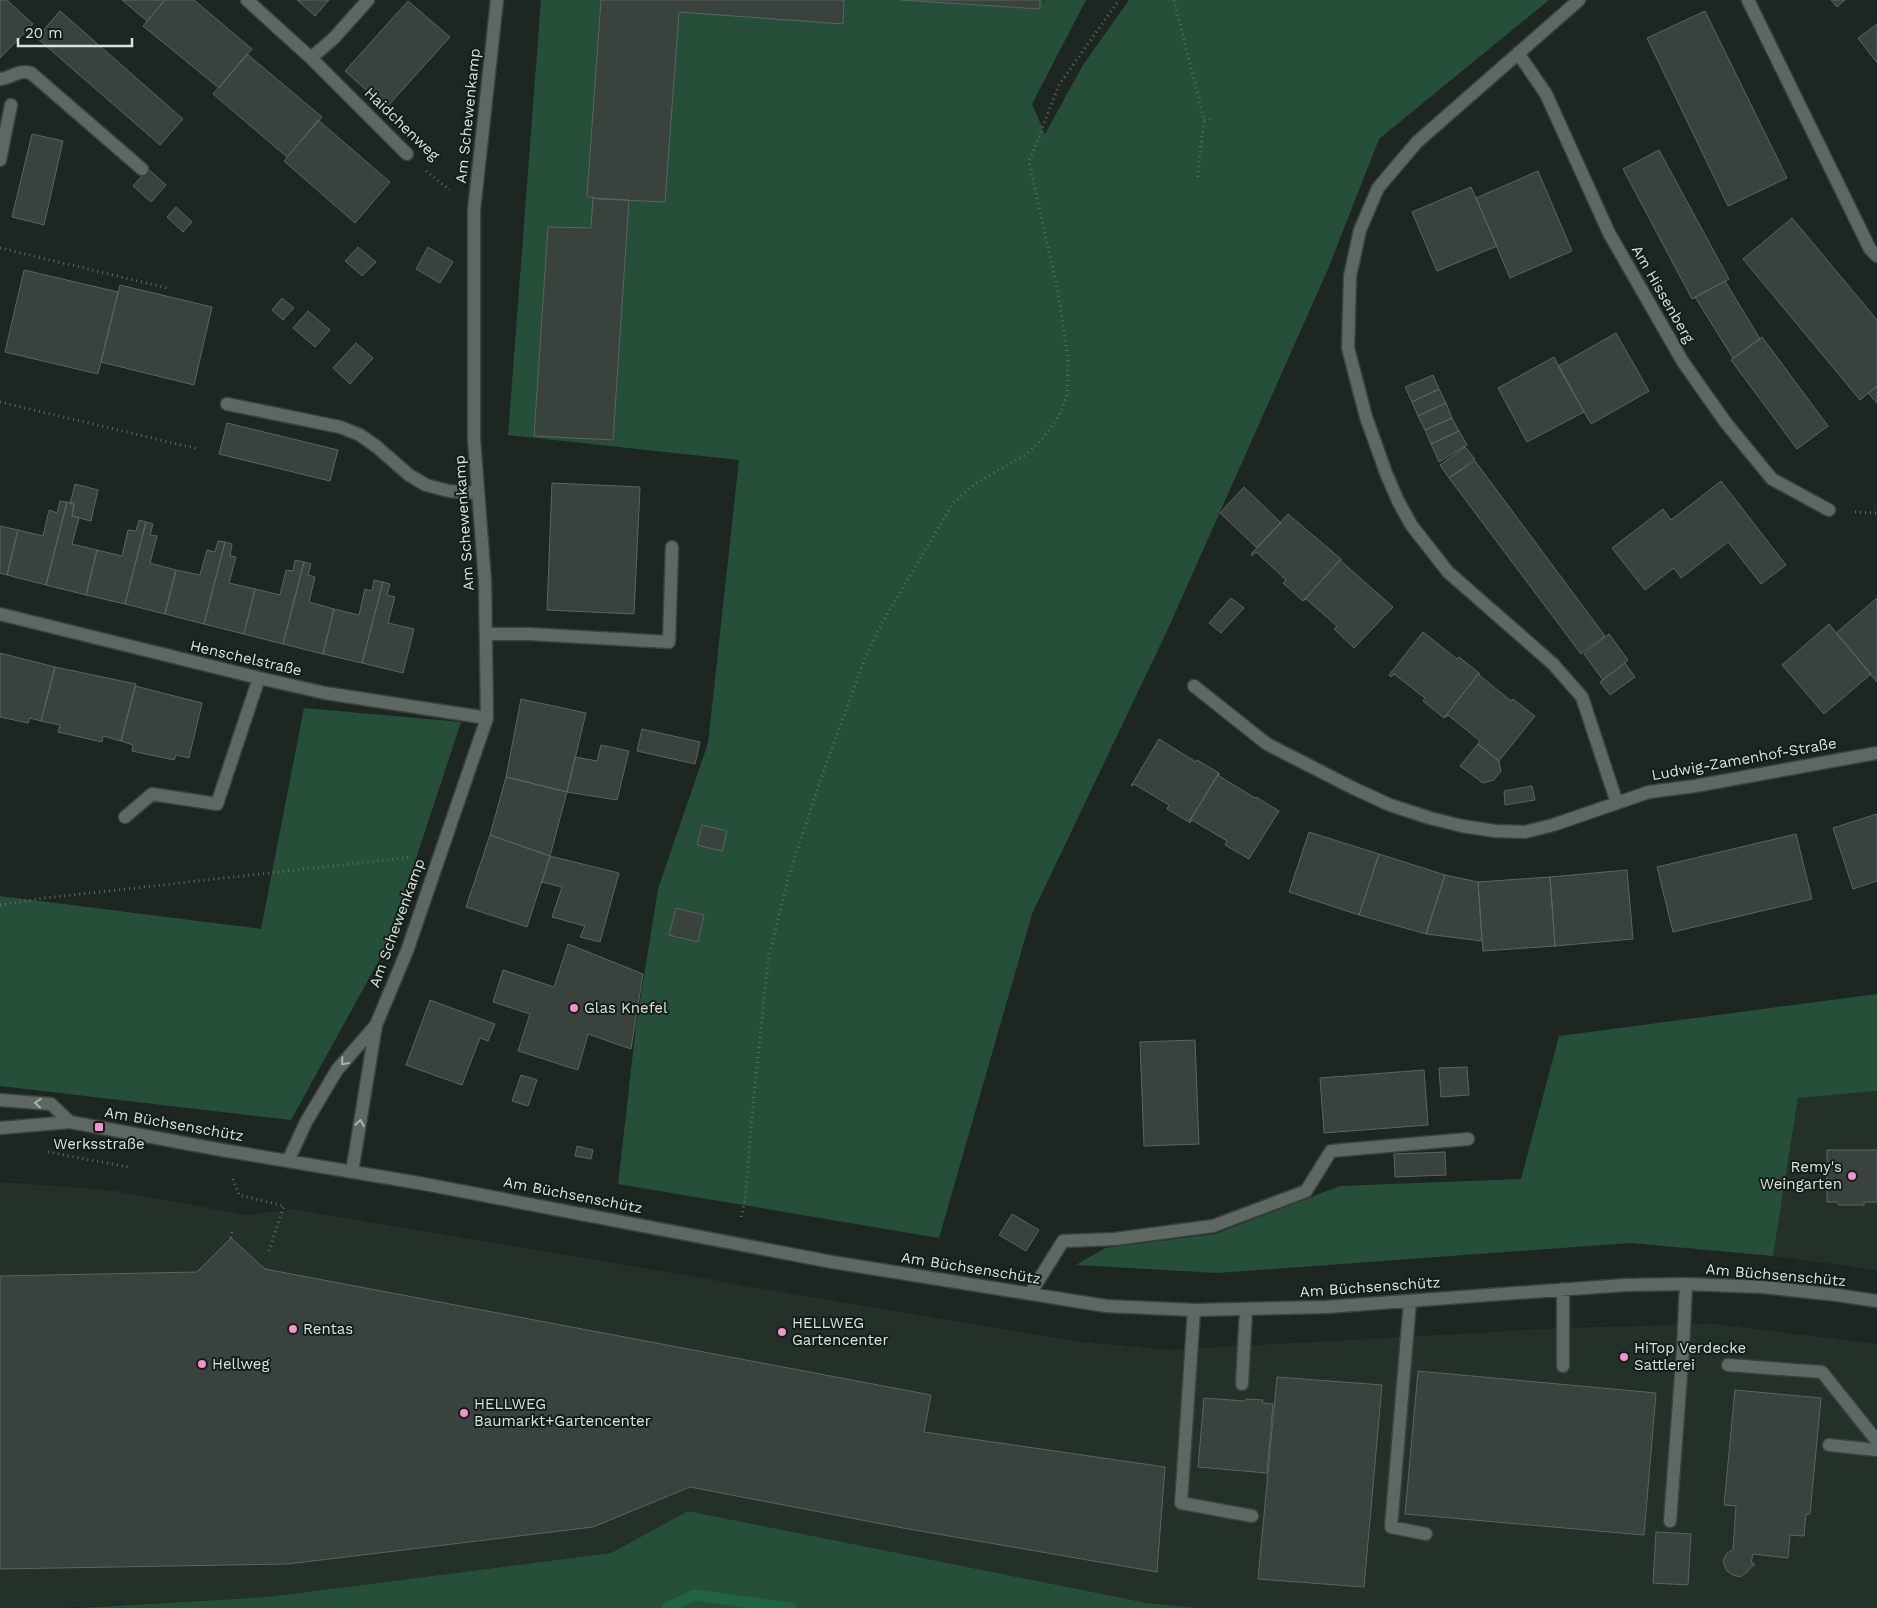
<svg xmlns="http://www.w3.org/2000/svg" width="1877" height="1608" font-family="'Work Sans',sans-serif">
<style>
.built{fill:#233129}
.green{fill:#254f39}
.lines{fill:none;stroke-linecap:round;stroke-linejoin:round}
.stream{stroke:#216443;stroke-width:11}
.building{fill:#39423c;stroke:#5b655f}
.minor-casing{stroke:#3b423e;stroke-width:15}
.path{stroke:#626965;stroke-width:3;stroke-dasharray:1 4;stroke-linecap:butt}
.minor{stroke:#5e6862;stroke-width:12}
.oneway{stroke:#aab1ac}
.poi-dot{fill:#f690cf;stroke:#141d18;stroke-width:2}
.labels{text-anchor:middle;stroke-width:4;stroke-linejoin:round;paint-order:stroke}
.street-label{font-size:15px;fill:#dce2de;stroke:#141d18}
.poi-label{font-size:15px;fill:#dce2de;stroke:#141d18;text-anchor:start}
</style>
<rect width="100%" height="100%" fill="#1e2621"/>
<path class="built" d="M1877,1091V1270L1773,1256L1798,1098Z
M0,1182L109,1190L248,1215L294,1209L1073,1341L1171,1350L1565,1328L1714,1324L1877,1344V1608H1200L1147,1603L688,1511L611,1553L268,1597L59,1608H0Z"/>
<path class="green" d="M541,0H1043V4L1044,0H1086L1032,104L1045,134L1083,65L1129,0H1549L1379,139L1328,269L1167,631L1032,914L939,1238L618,1184L636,1026L658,889L708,743L739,460L508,435Z
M304,708L461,722L388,944L291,1120L0,1086V896L261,929Z
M1877,994V1091L1798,1098L1773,1256L1631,1243L1217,1273L1076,1265L1105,1248L1215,1234L1340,1186L1521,1179L1559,1036Z
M688,1511L1147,1603L1200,1608H76L268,1597L611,1553Z"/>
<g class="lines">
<path class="stream" d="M667,1608L694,1595L791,1608"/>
</g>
<path class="building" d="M0,0H7L33,24L0,58Z
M122,0H165L147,21Z
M165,0H194L252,49L219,88L143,26Z
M297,0H329L315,16Z
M601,0H844L843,24L679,12L665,202L599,199L587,196Z
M901,0H1040V9Z
M1831,0H1845L1837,7Z
M408,1L450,37L386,108L345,71Z
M60,11L183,119L160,145L37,38Z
M1705,11L1787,178L1728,206L1647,38Z
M1877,24V63L1858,38Z
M247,54L322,117L287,157L213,94Z
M318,120L390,182L355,223L284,161Z
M32,134L63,141L44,225L12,217Z
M1659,150L1729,279L1692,299L1623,169Z
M148,169L166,185L151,202L133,186Z
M1538,171L1572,251L1510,278L1476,198Z
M1471,187L1497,246L1437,271L1412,212Z
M593,198L629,200L613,440L534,436L548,227L591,228Z
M176,207L192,222L183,232L167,217Z
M1792,218L1877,320V386L1860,400L1743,259Z
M358,247L376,262L362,276L345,261Z
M428,247L453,262L440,283L416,269Z
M24,270L118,292L98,374L5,352Z
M1725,281L1760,339L1733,358L1695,297Z
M120,285L212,307L194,385L101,362Z
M282,298L294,308L283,320L272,310Z
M308,311L330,330L315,347L293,328Z
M1616,333L1649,391L1591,424L1558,366Z
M1762,337L1828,426L1797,449L1731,360Z
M356,343L373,358L350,384L333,368Z
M1554,357L1584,412L1527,442L1498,388Z
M1433,375L1439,389L1412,402L1405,387Z
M1877,386V403L1868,393Z
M1439,389L1446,403L1418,416L1412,402Z
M1446,403L1452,418L1425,430L1418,416Z
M1452,418L1459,431L1431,444L1425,430Z
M227,423L338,450L330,481L219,454Z
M1459,431L1467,445L1439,462L1431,444Z
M1465,447L1475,459L1449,478L1440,465Z
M1475,461L1605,636L1581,654L1449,478Z
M1721,481L1786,565L1761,584L1728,542L1681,578L1674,568L1645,590L1612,548L1663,509L1671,520Z
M552,483L640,487L634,614L547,610Z
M75,484L98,490L91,521L72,516L74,504H70Z
M1244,487L1281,523L1257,548L1220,513Z
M60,501L67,502L46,585L7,575L18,530L43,536L49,510L57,513Z
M67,502L74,504L72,516L79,518L72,544L97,550L86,595L46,585Z
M1288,514L1341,559L1303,601L1283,583L1286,580L1256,552L1252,556L1251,554Z
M139,520L146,522L125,604L86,595L97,550L122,556L128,530L136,531Z
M146,522L153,524L150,535L157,536L150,563L176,570L165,614L125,604Z
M0,526L18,530L7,575L0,573Z
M218,541L225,542L204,624L165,614L176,570L200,575L207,550L215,552Z
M225,542L232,544L230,556L236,557L229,583L255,589L244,634L204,624Z
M1341,559V561L1393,607L1354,648L1334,629L1337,626L1306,599L1303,601Z
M295,560L304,562L283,644L244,634L255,589L280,595L286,570L293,571Z
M304,562L311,564L308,575L315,577L309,602L334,609L323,654L283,644Z
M374,580L383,582L362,663L323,654L334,609L359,615L365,589L372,591Z
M383,582L390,584L387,595L395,597L388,623L414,629L403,673L362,663Z
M1231,598L1244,608L1221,633L1209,623Z
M1877,598V682L1836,633Z
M1829,624L1871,674L1824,714L1782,665Z
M1423,632L1457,659L1459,657L1479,673L1444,718L1423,701L1425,698L1394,674L1391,677L1389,675Z
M1609,634L1628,660L1603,680L1584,654Z
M0,653L55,667L41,721L30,718L28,723L0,717Z
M1625,663L1635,677L1610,695L1600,682Z
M55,667L136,684L121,741L103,736L102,742L58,732L60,725L41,721Z
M1479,673V675L1511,701L1513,699L1535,716L1499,761L1478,744L1480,741L1448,715L1444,718Z
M135,686L202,703L189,758L176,755L174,760L132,751L133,745L121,741Z
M521,699L586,713L567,792L506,777Z
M642,729L700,742L695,764L637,751Z
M1159,739L1196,762L1197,760L1219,773L1189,822L1167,809L1169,805L1134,784L1132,786H1131Z
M1478,744L1499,761L1501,771L1494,780L1483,783L1460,766Z
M601,745L629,751L617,800L567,792L575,757L597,761Z
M1219,773V776L1255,798L1256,797L1279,811L1249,859L1225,845L1227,841L1192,820L1190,823L1189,822Z
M506,777L567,792L550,856L490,835Z
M1532,786L1535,800L1505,805L1504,791Z
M1877,814V881L1853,889L1833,828Z
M702,825L727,831L722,851L697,845Z
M1309,832L1379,854L1359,915L1289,892Z
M1796,834L1812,899L1673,932L1657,867Z
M490,835L550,856L527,927L466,907Z
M1379,854L1445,875L1426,934L1359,915Z
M550,856L619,873L600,942L580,937L585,926L552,917L562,887L542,882Z
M1627,870L1633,939L1555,946L1550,877Z
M1445,875L1478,882L1482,941L1426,934Z
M1550,877L1555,946L1483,951L1478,882Z
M676,908L704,915L698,942L669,935Z
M568,944L643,974L631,1049L588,1034L578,1070L518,1051L530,1014L493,1002L503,970L554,987Z
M430,1000L495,1024L488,1041L480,1038L462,1085L406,1065Z
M1195,1040L1199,1144L1144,1146L1140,1042Z
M1467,1067L1469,1095L1441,1097L1439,1068Z
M1424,1070L1428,1125L1324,1133L1320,1078Z
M521,1075L537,1080L528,1106L512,1101Z
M577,1146L593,1150L591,1159L575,1156Z
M1827,1150H1877V1202H1864V1205H1838V1202H1827Z
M1445,1152L1446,1175L1395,1177L1394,1154Z
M1012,1214L1039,1230L1026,1251L999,1235Z
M231,1238L265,1269L931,1395L924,1432L1165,1467L1157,1572L903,1528L690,1487L593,1527L288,1564L0,1569V1276L197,1272Z
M1418,1371L1656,1393L1644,1535L1405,1514Z
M1277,1377L1382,1385L1364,1587L1258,1579Z
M1735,1390L1821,1398L1810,1514H1806L1804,1536L1790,1535L1788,1558L1753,1554L1751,1563H1754V1566H1752L1747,1572L1740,1577L1733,1575L1727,1571L1723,1561L1727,1553L1733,1550L1736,1506L1724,1505Z
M1204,1398L1245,1401L1246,1399L1263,1400L1262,1403L1273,1404L1267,1473L1198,1467Z
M1656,1532L1691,1534L1688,1585L1653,1583Z"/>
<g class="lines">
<g class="minor-casing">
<path id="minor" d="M247,0L311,58L334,38L368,0
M1579,0L1417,142L1378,188L1360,230L1350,276L1348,348L1366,417L1386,473L1398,501L1412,526L1448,572L1553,664L1582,697L1617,803
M1748,0L1870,249L1877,256
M1518,53L1546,94L1609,233L1683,362L1726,423L1772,479L1829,510
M311,58L407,154
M0,79C11,78 19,69 31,73L142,169
M0,160L11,105
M227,404L340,427L360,435L377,447L409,475L426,485L449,491L478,493
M0,614L259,678L325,693L487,718
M486,634H529L669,642L672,547
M1194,686L1267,744L1353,788L1390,805L1430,818L1462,826L1495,831L1525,832L1553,825L1649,792L1695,786L1877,753
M125,817L152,794L217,804L259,678
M0,1100L51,1104L70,1122
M0,1128L70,1122L222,1150L419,1183L832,1262L1106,1306L1194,1310L1326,1307L1625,1285L1686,1284L1763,1287L1837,1295L1877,1301
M288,1161L306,1122L337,1070L376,1025
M352,1172L376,1025L407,951L487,718L485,581L474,439V210L497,0
M1563,1289V1366
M1030,1294L1063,1241L1115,1239L1213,1226L1306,1191L1331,1151L1468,1139
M1410,1301L1391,1527L1426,1534
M1194,1310L1181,1503L1252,1516
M1728,1365L1822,1372L1877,1441
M1242,1384L1246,1309
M1829,1445L1877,1450
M1670,1521L1683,1349L1686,1284"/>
</g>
<path class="path" d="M1174,0L1204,120L1197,180
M1204,120L1212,119
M426,171L450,190
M0,248L167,288
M0,402L198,449
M1855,512L1877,513
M0,905L45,898L412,857
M48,1152L128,1167
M233,1179L239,1195L284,1206L269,1251
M741,1217L745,1201L751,1126L768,960L789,875L825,767L865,658L882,623L953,503L974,485L998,470L1026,455L1043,438L1059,416L1067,396L1068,358L1058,292L1029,162L1059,85L1119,0
M231,1238L232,1231"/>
<use href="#minor" class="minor"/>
</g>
<defs><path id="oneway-chevron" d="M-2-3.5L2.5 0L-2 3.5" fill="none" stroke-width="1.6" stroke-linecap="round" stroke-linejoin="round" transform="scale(1.25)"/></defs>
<g class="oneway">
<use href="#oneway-chevron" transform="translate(344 1062) rotate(131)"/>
<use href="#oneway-chevron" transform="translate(38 1103) rotate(-175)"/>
<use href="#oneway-chevron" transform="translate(360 1123) rotate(-81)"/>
</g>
<g class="poi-dot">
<circle cx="574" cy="1008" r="5"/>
<rect x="94" y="1122" width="10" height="10" rx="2.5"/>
<circle cx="1852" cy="1176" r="5"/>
<circle cx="293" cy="1329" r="5"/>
<circle cx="782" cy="1332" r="5"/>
<circle cx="1624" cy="1357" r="5"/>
<circle cx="202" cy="1364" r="5"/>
<circle cx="464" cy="1413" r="5"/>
</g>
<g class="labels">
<g class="street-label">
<text transform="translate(468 116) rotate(-84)" y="5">Am Schewenkamp</text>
<text transform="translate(402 124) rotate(44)" y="5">Haidchenweg</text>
<text transform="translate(1663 294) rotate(60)" y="5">Am Hissenberg</text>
<text transform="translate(464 523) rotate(-94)" y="5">Am Schewenkamp</text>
<text transform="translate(246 658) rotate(13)" y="5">Henschelstraße</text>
<text transform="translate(1744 759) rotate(-10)" y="5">Ludwig-Zamenhof-Straße</text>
<text transform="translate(397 923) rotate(-70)" y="5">Am Schewenkamp</text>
<text transform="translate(174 1124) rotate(10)" y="5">Am Büchsenschütz</text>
<text transform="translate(573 1195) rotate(11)" y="5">Am Büchsenschütz</text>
<text transform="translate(971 1268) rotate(9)" y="5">Am Büchsenschütz</text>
<text transform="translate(1776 1275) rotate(5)" y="5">Am Büchsenschütz</text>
<text transform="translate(1370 1287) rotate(-4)" y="5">Am Büchsenschütz</text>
</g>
<g class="poi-label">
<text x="584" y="1013">Glas Knefel</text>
<text x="99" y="1149" text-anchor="middle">Werksstraße</text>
<text x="1842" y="1172" text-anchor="end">Remy's<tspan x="1842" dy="17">Weingarten</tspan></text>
<text x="792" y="1328">HELLWEG<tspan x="792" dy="17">Gartencenter</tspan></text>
<text x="303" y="1334">Rentas</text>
<text x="1634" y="1353">HiTop Verdecke<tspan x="1634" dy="17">Sattlerei</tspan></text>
<text x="212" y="1369">Hellweg</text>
<text x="474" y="1409">HELLWEG<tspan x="474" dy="17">Baumarkt+Gartencenter</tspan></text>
</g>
</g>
<path d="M18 38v8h114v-8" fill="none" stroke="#dce2de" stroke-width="2.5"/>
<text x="25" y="38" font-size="15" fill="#dce2de" stroke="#141d18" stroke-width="4" paint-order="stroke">20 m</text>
</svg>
